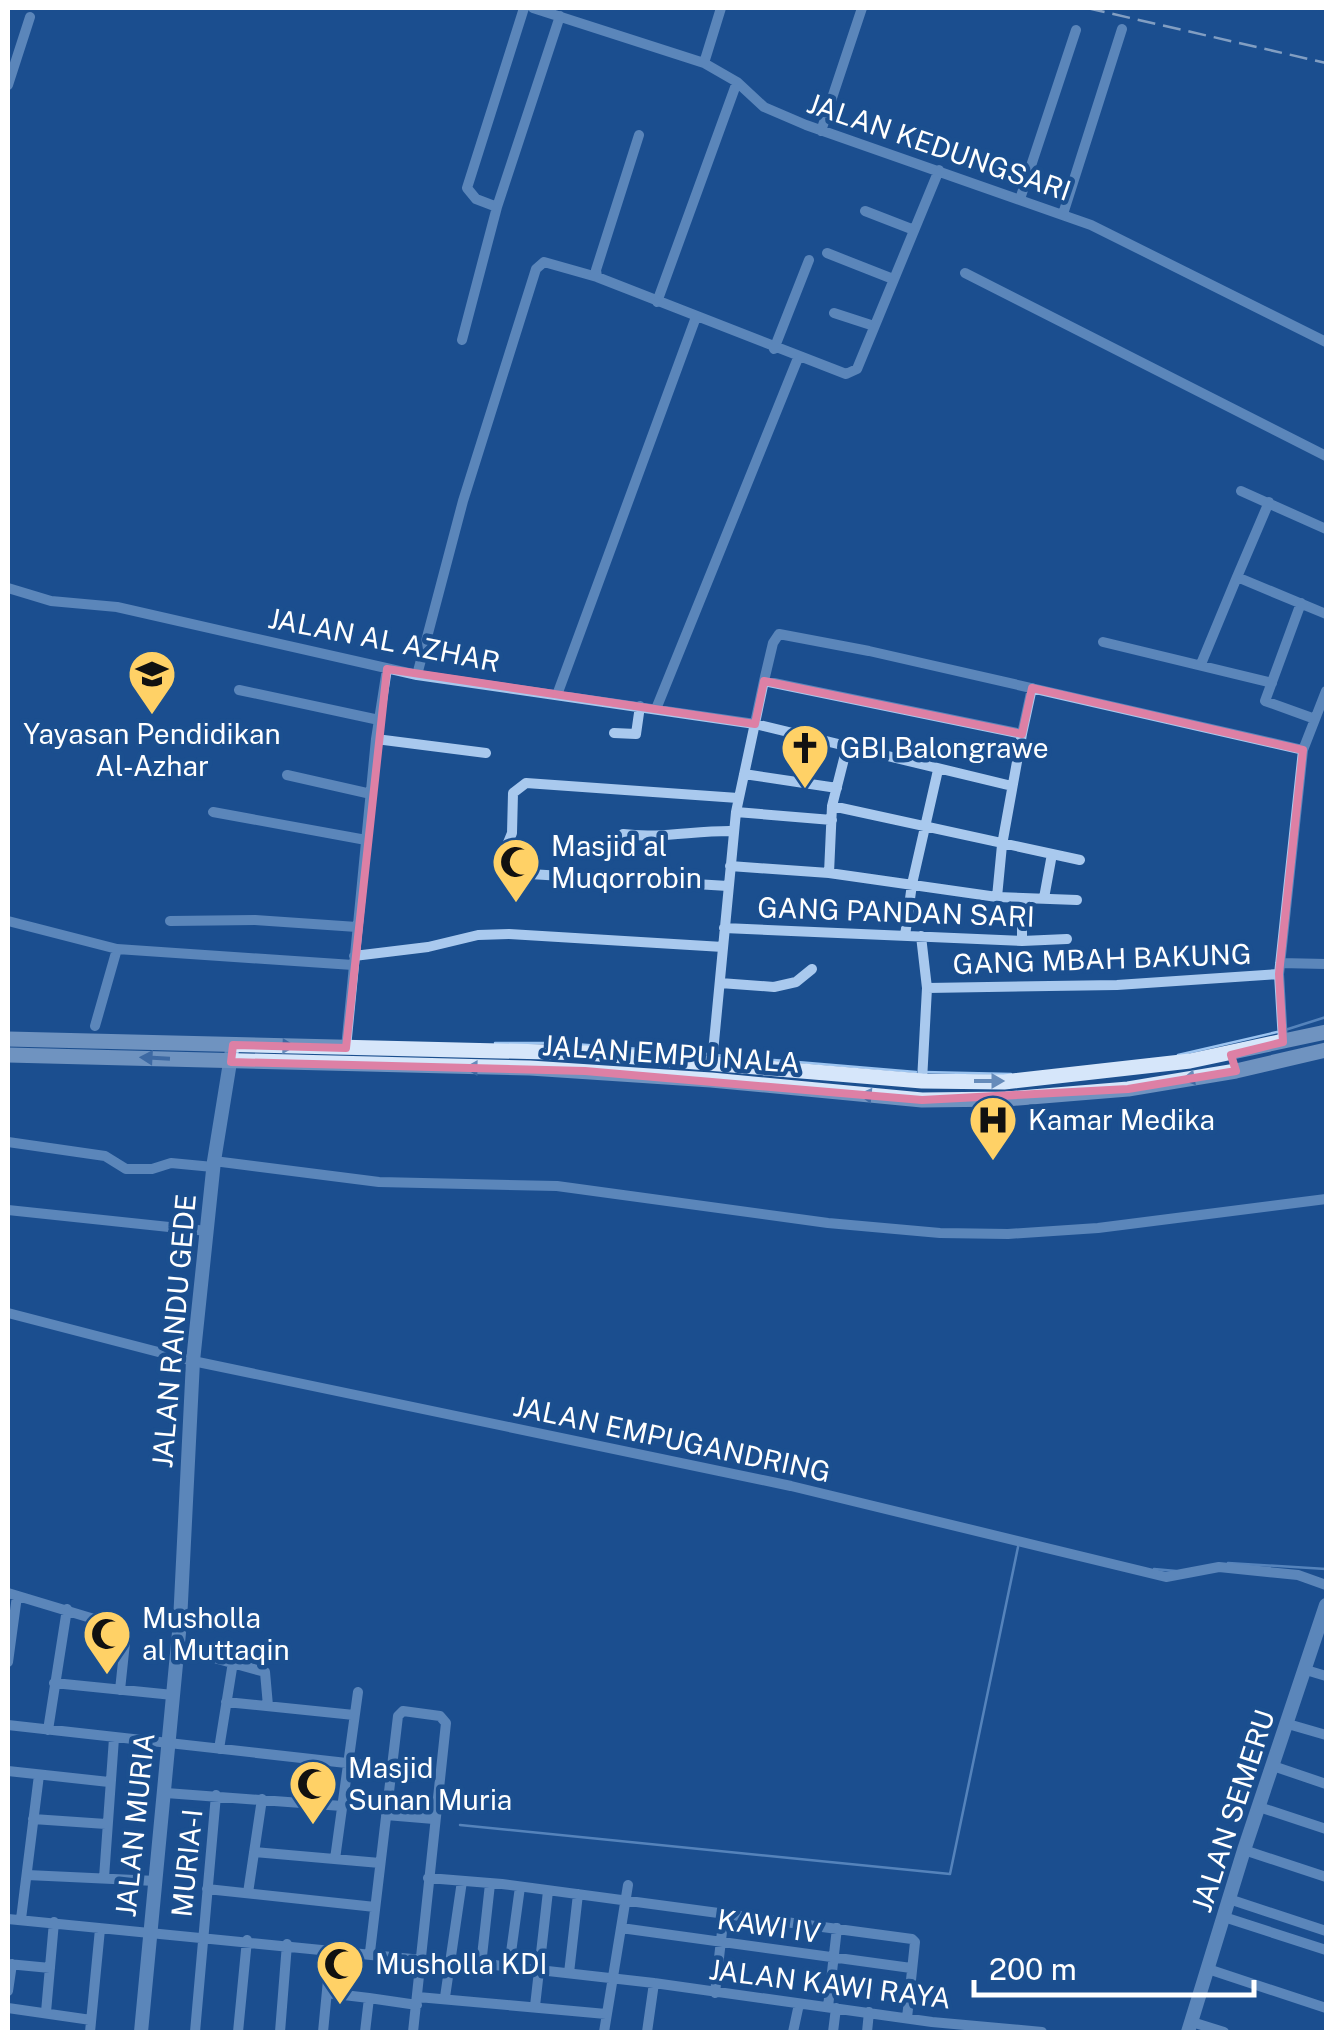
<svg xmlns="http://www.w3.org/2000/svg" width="1334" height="2040" font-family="'Public Sans',sans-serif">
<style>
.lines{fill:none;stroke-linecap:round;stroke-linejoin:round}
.stream{stroke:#9cc4f0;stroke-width:2.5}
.minor{stroke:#a9c9ee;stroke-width:10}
.tertiary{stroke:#a9c9ee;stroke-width:14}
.secondary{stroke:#d6e6fa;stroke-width:15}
.rail{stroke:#fff;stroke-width:2.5;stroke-dasharray:18 8;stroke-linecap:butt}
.oneway{fill:#668bba}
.marked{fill:none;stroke:#dd80a5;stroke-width:8;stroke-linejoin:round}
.labels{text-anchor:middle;stroke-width:9;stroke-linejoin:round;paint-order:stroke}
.street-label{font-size:28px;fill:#fff;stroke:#1b4f8f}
.poi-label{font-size:28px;fill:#fff;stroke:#1b4f8f;text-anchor:start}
</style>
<rect width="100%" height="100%" fill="#1b4f8f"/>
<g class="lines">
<path class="stream" d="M1285,1030L1326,1017
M495,1043H561L707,1054
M715,1055L916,1072
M1178,1055L1277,1032
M924,1072L1011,1074
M1228,1563L1326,1569
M1154,1569L1176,1571
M460,1825L950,1874L1018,1547"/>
<path class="minor" d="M524,8L467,188L476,199L497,207L560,16
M533,8L704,63L737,82L764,107L806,125L1091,225L1326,342
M704,63L721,8
M8,85L30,17
M821,131L862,8
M639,135L596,270L597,277L846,374L857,369L939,170
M1020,199L1076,30
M865,211L914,230
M1063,214L1122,29
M827,253L893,279
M965,273L1326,456
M657,302L737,82
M834,313L874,326
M462,340L497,207
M774,349L809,260
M1241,491L1326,529
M1237,577L1269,502
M8,588L51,601L117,607L417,675L755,724L1012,786
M1301,603L1265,701L1315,719
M1103,642L1272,683
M1201,664L1237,577L1326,614
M417,675L463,501L536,269L544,262L597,277
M764,681L1022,734L1002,845L997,897
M239,690L379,720
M557,695L696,317
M656,709L798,358
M614,733L636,734L640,706
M1022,734L1032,688
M376,739L486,753
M744,774L837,788
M287,775L371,794
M832,806L1080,860
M213,812L366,840
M736,812L832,820
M623,834C660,839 697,830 734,831
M730,866L829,873L997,897L1077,900
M829,873L832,806L847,747
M728,886L513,873L509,871L505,850L512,833L513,793L526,783L738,798
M1044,898L1052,854
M8,921L117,949L353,965
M170,921L255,920L357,927
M724,928L1022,941L1067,939
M905,936L912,884L938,770
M921,936L927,988L922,1081
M1022,941V898
M354,956L428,947L478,935L509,934L723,947
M1280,963L1326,964
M720,983L774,987L796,982L812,969
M927,988L1117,985L1279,974
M95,1026L117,949
M1283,1042L1279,974L1303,750L1326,691
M346,1048L376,739L387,669
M712,1063L736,812L764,681L773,643L779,634L869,651L1303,750
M8,1142L105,1156L126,1169H152L171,1163L213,1167
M214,1161L379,1182L557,1186L828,1223L940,1233L1008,1234L1098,1228L1326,1199
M8,1210L207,1231
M8,1313L193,1361L791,1486L1166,1577L1219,1567L1298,1575L1326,1585
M8,1593L124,1628L126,1633L120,1690
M178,1648L265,1672L268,1706
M8,1662L17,1596
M1306,1670L1326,1676
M54,1683L173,1695
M226,1702L354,1715
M1288,1724L1326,1735
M8,1725L391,1768
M48,1730L67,1609
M219,1749L233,1662
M1273,1766L1326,1784
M8,1771L109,1782
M166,1793L342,1806
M1259,1807L1326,1829
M386,1815L434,1819
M33,1819L106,1824
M1244,1850L1326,1877
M254,1852L380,1863
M335,1859L358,1692
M27,1875L156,1881
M104,1878L114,1738
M428,1878L502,1884L912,1939L915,1942L907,2018
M207,1889L375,1907
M248,1893L262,1799
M1229,1899L1326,1931
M1224,1917L1326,1950
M8,1919L422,1960
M21,1919L39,1775
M621,1928L911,1968
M370,1952L398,1716L403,1711L440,1716L446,1723L413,2032
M450,1960L654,1983L932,2022L1042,2032
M8,1964L50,1968
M481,1965L490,1884
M509,1967L520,1887
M1208,1969L1326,2008
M569,1973L578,1894
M8,1991L12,1964
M327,1993L369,1998
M715,1993L724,1914
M418,1997L606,2014
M445,1997L462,1881
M535,2006L548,1891
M828,2007L837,1928
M8,2008L91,2020
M46,2012L54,1922
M1192,2022L1224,2032
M90,2032L100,1929
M195,2032L216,1795
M238,2032L247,1940
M280,2032L287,1944
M323,2032L331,1949
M365,2032L369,1998L417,2005
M604,2032L628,1885
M647,2032L654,1983
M793,2032L799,2004
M833,2032L836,2008
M867,2032L869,2012"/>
<path class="tertiary" d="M141,2032L180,1622L193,1361L214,1161L232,1050
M1188,2032L1244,1850L1326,1605"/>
<path class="secondary" d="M8,1039L587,1053L922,1081L1004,1082L1190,1061L1326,1032
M8,1055L530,1068L711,1080L922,1100L1006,1099L1128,1089L1236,1071L1326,1050"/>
<path class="rail" d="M1087,8L1326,63"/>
</g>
<defs><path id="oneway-solid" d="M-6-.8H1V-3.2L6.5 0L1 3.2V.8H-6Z" transform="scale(2.5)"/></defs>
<g class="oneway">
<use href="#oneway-solid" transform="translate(280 1046) rotate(2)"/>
<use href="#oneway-solid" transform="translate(155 1058) rotate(-177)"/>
<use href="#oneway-solid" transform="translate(480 1068) rotate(-179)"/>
<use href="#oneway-solid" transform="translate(1197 1077) rotate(170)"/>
<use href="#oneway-solid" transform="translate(989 1081)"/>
<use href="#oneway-solid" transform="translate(874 1096) rotate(-174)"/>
</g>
<path d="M0 0H1334V2040H0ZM387,669L755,724L764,681L1022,734L1032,688L1303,750L1279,974L1283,1042L1231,1055L1236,1071L1128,1089L922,1100L585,1071L231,1062L233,1045L346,1048Z" fill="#1b4f8f" fill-opacity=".55" fill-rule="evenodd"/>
<path class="marked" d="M387,669L755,724L764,681L1022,734L1032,688L1303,750L1279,974L1283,1042L1231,1055L1236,1071L1128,1089L922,1100L585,1071L231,1062L233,1045L346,1048Z"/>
<defs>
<g id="school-pin" transform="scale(2.5)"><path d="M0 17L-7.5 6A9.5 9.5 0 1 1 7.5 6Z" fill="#ffd166" stroke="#1b4f8f"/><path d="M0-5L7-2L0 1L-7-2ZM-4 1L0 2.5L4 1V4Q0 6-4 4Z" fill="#111"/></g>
<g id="church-pin" transform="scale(2.5)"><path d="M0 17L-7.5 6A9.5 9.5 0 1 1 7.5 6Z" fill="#ffd166" stroke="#1b4f8f"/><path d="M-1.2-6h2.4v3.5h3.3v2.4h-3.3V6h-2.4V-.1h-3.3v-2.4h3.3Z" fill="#111"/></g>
<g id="mosque-pin" transform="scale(2.5)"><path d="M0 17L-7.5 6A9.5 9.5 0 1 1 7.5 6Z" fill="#ffd166" stroke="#1b4f8f"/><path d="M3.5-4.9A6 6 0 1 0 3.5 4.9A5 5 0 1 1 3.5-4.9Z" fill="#111"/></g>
<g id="hospital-pin" transform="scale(2.5)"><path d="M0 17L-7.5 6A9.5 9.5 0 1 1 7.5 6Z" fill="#ffd166" stroke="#1b4f8f"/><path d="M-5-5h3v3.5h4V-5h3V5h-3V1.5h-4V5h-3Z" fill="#111"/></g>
</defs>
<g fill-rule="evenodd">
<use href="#school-pin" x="152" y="674"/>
<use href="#church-pin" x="805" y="748"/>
<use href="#mosque-pin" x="516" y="862"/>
<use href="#hospital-pin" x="993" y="1120"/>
<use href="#mosque-pin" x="107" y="1634"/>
<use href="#mosque-pin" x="313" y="1784"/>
<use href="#mosque-pin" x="340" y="1964"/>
</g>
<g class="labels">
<g class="street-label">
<text transform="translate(939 147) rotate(19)" y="10">JALAN KEDUNGSARI</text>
<text transform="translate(384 640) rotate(11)" y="10">JALAN AL AZHAR</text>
<text transform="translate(896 912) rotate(2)" y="10">GANG PANDAN SARI</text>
<text transform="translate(1102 959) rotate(-2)" y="10">GANG MBAH BAKUNG</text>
<text transform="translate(671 1054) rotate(4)" y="10">JALAN EMPU NALA</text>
<text transform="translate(174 1331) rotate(-85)" y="10">JALAN RANDU GEDE</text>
<text transform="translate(672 1439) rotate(12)" y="10">JALAN EMPUGANDRING</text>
<text transform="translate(1233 1811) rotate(-72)" y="10">JALAN SEMERU</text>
<text transform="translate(135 1825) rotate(-84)" y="10">JALAN MURIA</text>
<text transform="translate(187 1863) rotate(-84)" y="10">MURIA-I</text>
<text transform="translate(769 1926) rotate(8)" y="10">KAWI IV</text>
<text transform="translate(830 1984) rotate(7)" y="10">JALAN KAWI RAYA</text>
</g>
<g class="poi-label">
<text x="152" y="744" text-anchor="middle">Yayasan Pendidikan<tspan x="152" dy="32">Al-Azhar</tspan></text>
<text x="840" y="758">GBI Balongrawe</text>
<text x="551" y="856">Masjid al<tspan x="551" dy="32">Muqorrobin</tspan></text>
<text x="1028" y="1130">Kamar Medika</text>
<text x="142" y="1628">Musholla<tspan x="142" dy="32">al Muttaqin</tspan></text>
<text x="348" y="1778">Masjid<tspan x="348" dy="32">Sunan Muria</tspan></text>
<text x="375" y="1974">Musholla KDI</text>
</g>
</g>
<rect width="1334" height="2040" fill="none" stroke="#ffffff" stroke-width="20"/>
<path d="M974 1980v15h280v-15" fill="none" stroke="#ffffff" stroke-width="5"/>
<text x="989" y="1980" font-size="30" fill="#ffffff" stroke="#1b4f8f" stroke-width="8" paint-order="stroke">200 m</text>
</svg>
